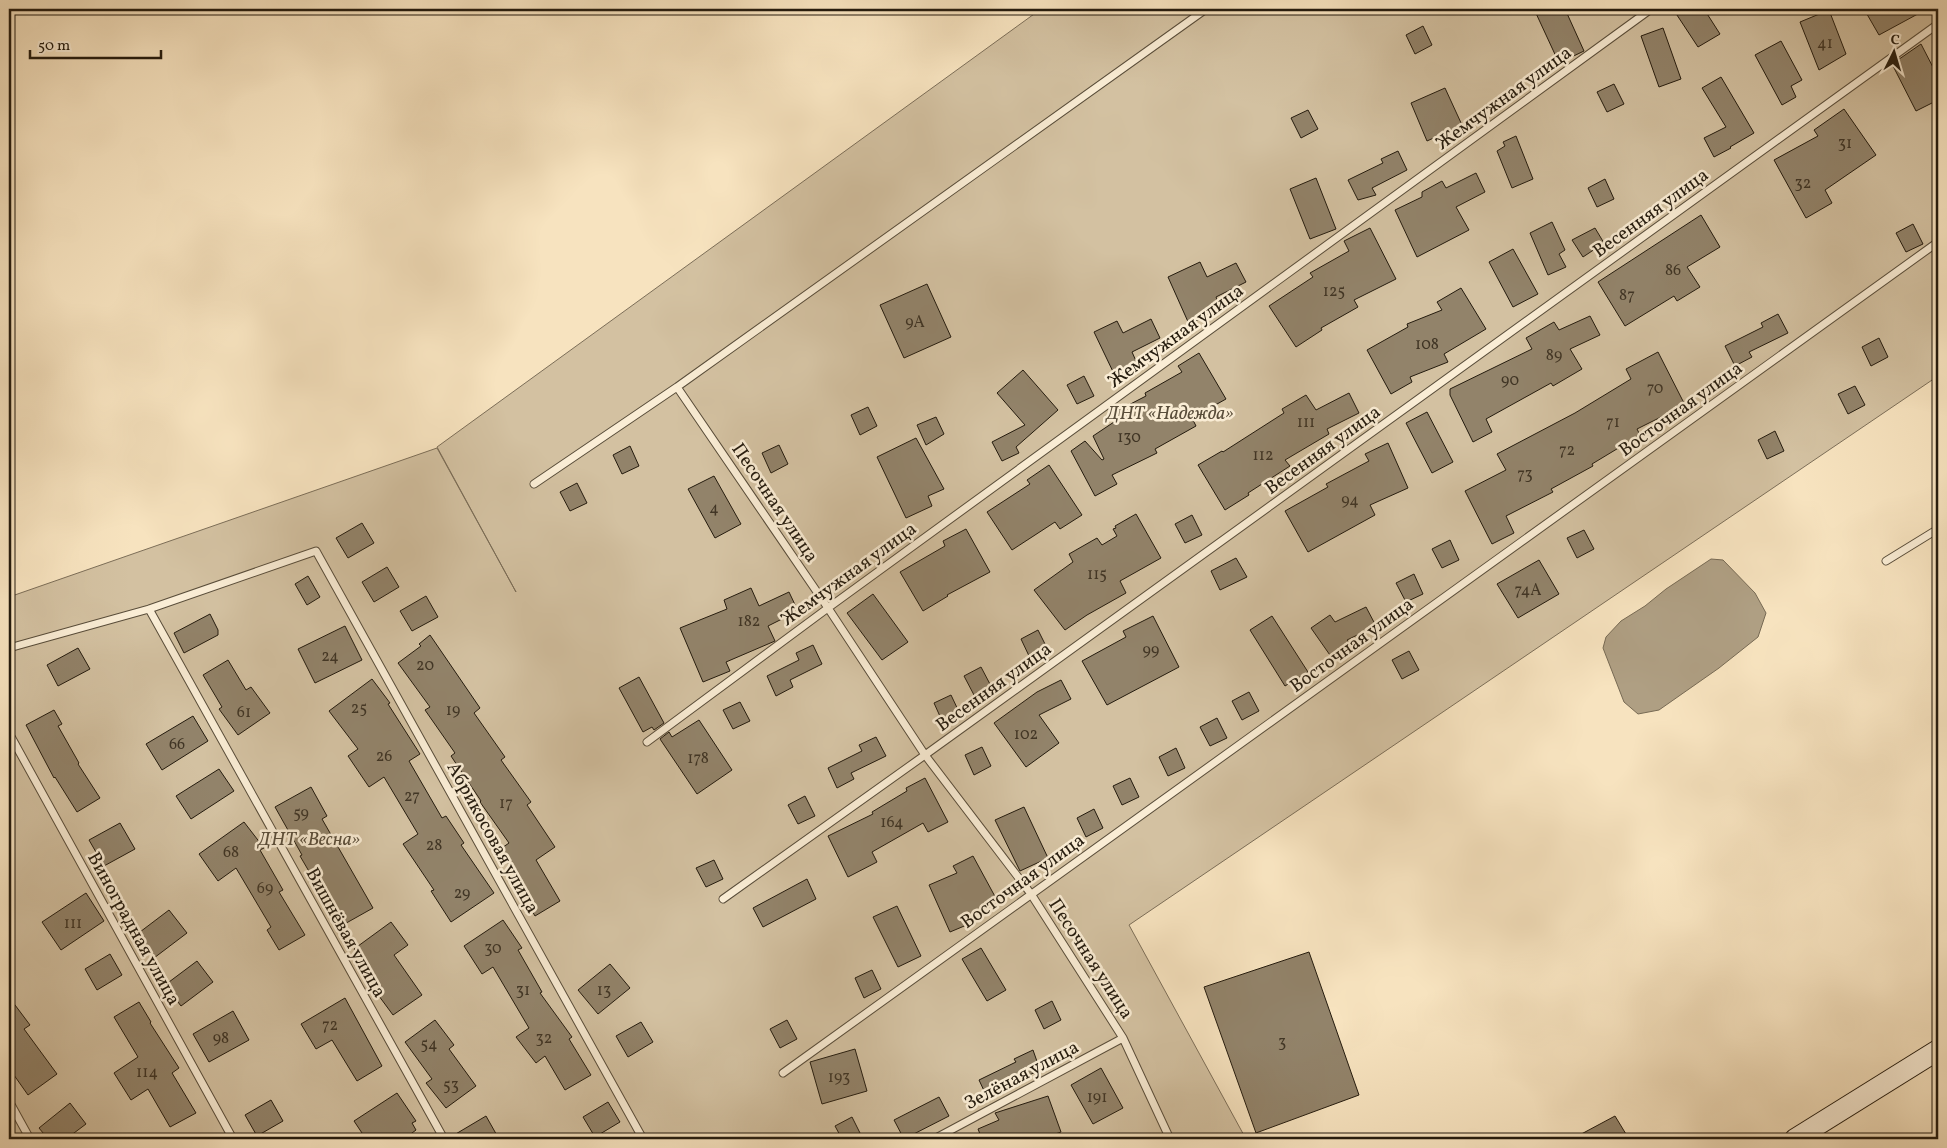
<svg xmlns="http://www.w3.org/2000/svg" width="1947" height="1148" font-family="Vollkorn,serif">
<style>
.green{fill:#d3c1a1;stroke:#7c6e58}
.water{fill:#af9f83;stroke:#776a54}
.building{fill:#92836a;stroke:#241b0e}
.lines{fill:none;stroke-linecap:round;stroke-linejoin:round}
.lane-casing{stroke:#594d3a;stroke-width:9}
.secondary-casing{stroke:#241b0e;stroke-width:22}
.lane{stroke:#faedd5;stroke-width:7}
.secondary{stroke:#faedd5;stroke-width:20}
.labels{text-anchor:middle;stroke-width:5;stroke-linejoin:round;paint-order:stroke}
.number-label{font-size:16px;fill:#403525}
.street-label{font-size:19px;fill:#241b0e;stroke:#faedd5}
.park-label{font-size:19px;font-style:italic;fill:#594d3a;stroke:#faedd5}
</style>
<rect width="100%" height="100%" fill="#f7e3bf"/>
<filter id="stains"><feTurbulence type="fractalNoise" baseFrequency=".004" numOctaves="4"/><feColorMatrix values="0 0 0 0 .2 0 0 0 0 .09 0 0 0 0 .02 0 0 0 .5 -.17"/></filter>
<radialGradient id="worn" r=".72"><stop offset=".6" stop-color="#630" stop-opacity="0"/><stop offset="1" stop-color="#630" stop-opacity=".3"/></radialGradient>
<path class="green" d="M1041,9H1938V376L1129,925L1246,1139H9V597L437,448L516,592L437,447Z"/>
<path class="water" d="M1711,559L1723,560L1755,593L1766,613L1758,637L1719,668L1659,710L1638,714L1624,702L1603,648L1606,637L1621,621L1645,606L1666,589Z"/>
<path class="building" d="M1534,9H1565L1584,51L1559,63Z
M1673,9H1704L1720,34L1698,47Z
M1864,9H1927L1879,35Z
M1829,10L1846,54L1819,70L1800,22Z
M1423,26L1432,45L1415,54L1406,35Z
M1663,28L1681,79L1659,87L1641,36Z
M1781,41L1802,80L1791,86L1796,97L1782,105L1755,55Z
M1921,44L1938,77V100L1916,111L1892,64Z
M1721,77L1754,133L1730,147L1731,148L1714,157L1704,138L1726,127L1702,88Z
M1614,84L1624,104L1607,112L1597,92Z
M1445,88L1462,125L1427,141L1411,103Z
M1844,109L1876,155L1825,190L1832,203L1806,218L1774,160L1818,136L1814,130Z
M1308,110L1318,129L1301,138L1291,118Z
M1516,136L1533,179L1512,188L1497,151L1505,146L1503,142Z
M1398,151L1407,170L1372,188L1376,195L1358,200L1348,180L1383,163L1381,159Z
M1476,173L1485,192L1456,207L1469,230L1417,257L1395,210L1422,197V192L1442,181L1446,188Z
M1316,178L1336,229L1310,239L1290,189Z
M1605,179L1614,199L1597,207L1588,188Z
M1701,215L1720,247L1687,267L1700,287L1677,301L1674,296L1625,326L1598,282Z
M1552,222L1565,250L1559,254L1566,267L1548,275L1530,233Z
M1913,224L1923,244L1906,252L1896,233Z
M1370,228L1396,279L1354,300L1358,307L1321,328L1322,330L1296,347L1269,306L1313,277L1310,273L1349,251L1344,241Z
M1595,228L1604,243L1583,257L1572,240Z
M1513,249L1538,294L1513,307L1489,262Z
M1200,262L1207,277L1236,263L1246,282L1216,297L1221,309L1189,324L1168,277Z
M927,284L951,337L904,358L880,305Z
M1461,288L1486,329L1444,354L1448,362L1410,377L1412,382L1391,394L1367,350L1408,327L1407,324L1442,310L1437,302Z
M1778,314L1788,333L1749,352L1752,357L1735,366L1725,346L1763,327L1761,323Z
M1590,316L1600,335L1570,349L1582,369L1553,386L1551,383L1486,419L1492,432L1473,442L1450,395V389L1532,349L1526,338L1554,322L1559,330Z
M1151,319L1160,338L1132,352L1140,370L1117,380L1094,332L1117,321L1123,333Z
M1879,338L1888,357L1871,366L1862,347Z
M1658,352L1685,405L1637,429L1640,435L1592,464L1593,466L1551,489L1553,492L1506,516L1514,533L1492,544L1465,491L1506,470L1497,454L1575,413L1631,379L1626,369Z
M1199,353L1226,399L1192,418L1196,426L1155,449L1157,453L1112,475L1117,484L1095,496L1071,451L1085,441L1102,460L1104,459L1093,436L1117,420L1113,413L1146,396L1145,393L1182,372L1178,366Z
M1023,370L1058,410L1016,447L1019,453L1002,461L992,442L1025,425L997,393Z
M1084,376L1094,396L1077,404L1067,385Z
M1855,386L1865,405L1848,414L1838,394Z
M1349,393L1359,413L1327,429L1329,434L1285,460L1290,466L1248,493L1249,495L1225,510L1198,465L1222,451L1223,452L1284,413L1282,409L1306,395L1316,410Z
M868,407L877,426L860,435L851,415Z
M1427,412L1453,462L1432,473L1406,423Z
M936,417L944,434L926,445L917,425Z
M1775,431L1784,451L1767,459L1758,440Z
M916,438L944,489L928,496L932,506L906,518L877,457Z
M1388,443L1408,488L1370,505L1375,515L1308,552L1285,511L1328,487L1326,484L1369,461L1365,454Z
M779,445L788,464L771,473L762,453Z
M630,446L639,466L622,474L613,455Z
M1049,465L1082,515L1060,529L1055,522L1012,550L987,512L1030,484L1027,480Z
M714,476L741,524L715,538L688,489Z
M577,483L587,503L570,511L560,492Z
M1136,514L1161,558L1120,581L1126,593L1087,615L1065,630L1034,590L1073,562L1069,554L1097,538L1102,545L1117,536L1113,529L1116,528L1115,526Z
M1192,515L1202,535L1185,543L1175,524Z
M362,523L374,543L348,558L336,538Z
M966,529L990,572L947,595L948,596L923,611L900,572L945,546L943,541Z
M1584,530L1594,549L1577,558L1567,538Z
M1450,540L1459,560L1442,568L1432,549Z
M1236,558L1247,577L1220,590L1211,571Z
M1539,560L1559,594L1518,618L1497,584Z
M387,567L399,587L374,602L362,582Z
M1414,574L1423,594L1406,602L1396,583Z
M308,576L320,597L307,605L295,584Z
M751,588L759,606L789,592L798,611L768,626L775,641L726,662L730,671L703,682L680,628L727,609L724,600Z
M873,594L908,642L882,660L847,613Z
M426,596L438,617L412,631L400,611Z
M1366,607L1376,626L1347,640L1351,645L1332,658L1311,628L1330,615L1335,622Z
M210,614L218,630V635L184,653L174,633Z
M1153,616L1179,667L1107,705L1082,661L1126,637L1123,631Z
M1272,616L1308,672L1285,686L1250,630Z
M345,626L362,660L315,683L298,649Z
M1038,630L1048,650L1030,658L1021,639Z
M430,635L480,708L474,713L505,757L501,760L531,802L527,805L555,847L536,860L560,901L535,916L523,895L528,892L499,850L509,843L480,802L481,801L451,756L455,753L425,710L430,707L398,663L421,646L419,644Z
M813,645L822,664L790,680L793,687L776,696L767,676L799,660L796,653Z
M78,648L90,669L58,686L47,665Z
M1409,651L1419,670L1402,679L1392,660Z
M228,660L246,690L251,687L270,713L238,735L219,709L222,707L203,675Z
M981,667L991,686L974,695L964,676Z
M639,677L664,723L654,730L652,727L643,732L619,688Z
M372,679L390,703L388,704L420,754L409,761L442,818L446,816L464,843L461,845L494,893L451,922L431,891L434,890L403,844L418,834L384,777L369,787L348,756L358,749L329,711Z
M1061,680L1071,699L1039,715L1059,743L1026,767L994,723L1037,692Z
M1249,692L1259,711L1242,720L1232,701Z
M951,695L960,714L943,723L934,703Z
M740,702L750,721L733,729L723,710Z
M54,710L62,724L58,726L79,763L78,764L100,798L77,812L55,777L54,778L26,725Z
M193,716L208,741L162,770L146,744Z
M1217,718L1227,738L1210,746L1200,727Z
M699,720L732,770L697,794L660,739L669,732L672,737Z
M876,737L886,756L851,773L854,779L837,788L828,768L862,751L859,745Z
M982,747L991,766L974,775L965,755Z
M1176,748L1185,768L1168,776L1159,757Z
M219,769L234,791L191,819L176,796Z
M925,778L948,822L928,832L923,823L872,852L877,862L848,877L828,836L873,814L872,812L907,791L906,788Z
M1130,778L1139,797L1122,805L1113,786Z
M311,787L327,816L322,819L373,908L341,926L300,856L302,855L275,807Z
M805,796L815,816L798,824L788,805Z
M1024,807L1048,858L1020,871L995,820Z
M1094,809L1103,828L1086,837L1077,818Z
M244,822L264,848L260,850L283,890L279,892L305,935L279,950L267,930L271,927L236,868L218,881L199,854Z
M120,823L135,849L104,866L89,840Z
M973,856L998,902L967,920L969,924L950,932L929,885L957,873L953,866Z
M714,860L723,879L706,887L696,868Z
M807,879L816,899L763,927L753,908Z
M86,893L104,921L61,950L42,922Z
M897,906L921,956L898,967L873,917Z
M169,910L187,933L154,958L136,935Z
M503,920L522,948L518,950L542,992L540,993L572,1037L569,1039L591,1075L565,1090L545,1056L536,1063L516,1037L529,1028L493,967L482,974L464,946Z
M391,922L408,945L394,955L422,995L393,1015L376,992L382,988L354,949Z
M981,948L1006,990L987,1001L962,959Z
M1309,952L1359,1095L1256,1133L1204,987Z
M110,954L122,975L97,990L85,969Z
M197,961L213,982L181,1006L165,985Z
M610,964L630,988L598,1014L578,990Z
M872,970L881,989L864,998L855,978Z
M9,997L30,1025L24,1029L57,1074L28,1095L9,1068Z
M345,998L382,1066L357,1081L332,1040L316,1049L301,1024Z
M1052,1001L1061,1020L1044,1029L1035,1010Z
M139,1002L151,1022L150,1023L179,1068L172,1073L196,1113L170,1127L148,1089L131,1100L114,1073L138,1057L114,1017Z
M233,1011L249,1040L209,1062L193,1034Z
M435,1020L454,1045L449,1049L476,1086L446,1108L426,1083L432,1079L405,1042Z
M787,1020L797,1039L780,1048L770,1029Z
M641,1022L653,1042L628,1057L616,1036Z
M855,1049L867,1091L822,1104L810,1062Z
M1033,1050L1040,1070L986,1095L979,1080L1016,1062L1014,1059Z
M1101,1068L1123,1108L1093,1124L1071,1085Z
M397,1093L416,1121L412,1123L416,1130L404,1139H366L354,1121Z
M1048,1096L1061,1132L1041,1139H982L978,1129L999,1120L995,1113Z
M939,1097L949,1116L904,1139L894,1120Z
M271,1100L283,1121L257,1136L245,1115Z
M608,1102L620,1122L595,1137L583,1117Z
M70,1103L86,1124L66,1139H48L39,1128Z
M486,1116L499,1139H449V1138Z
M1615,1116L1629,1139H1572Z
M852,1117L863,1139H842L835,1126Z"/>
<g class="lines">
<g class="lane-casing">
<path id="lane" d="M677,387L828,608L925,755L1031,894L1123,1038L1170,1139
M534,484L677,387L1206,9
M1886,561L1938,529
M149,609L444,1139
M9,648L149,609L316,551L643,1139
M9,733L233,1139
M647,742L828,608L1651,9
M723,899L925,755L1938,24
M783,1073L1938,242
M9,1101L30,1139
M934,1139L1123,1038"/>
</g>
<g class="secondary-casing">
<path id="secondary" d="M1795,1139L1938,1050"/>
</g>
<use href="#lane" class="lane"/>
<use href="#secondary" class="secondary"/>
</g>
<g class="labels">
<g class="number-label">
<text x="1825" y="48">41</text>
<text x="1845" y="148">31</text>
<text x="1803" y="188">32</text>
<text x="1673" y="275">86</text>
<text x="1334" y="296">125</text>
<text x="1627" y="300">87</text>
<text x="915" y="327">9А</text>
<text x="1427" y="349">108</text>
<text x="1554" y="360">89</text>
<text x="1510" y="385">90</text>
<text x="1655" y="393">70</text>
<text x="1306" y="427">111</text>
<text x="1613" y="427">71</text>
<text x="1129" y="442">130</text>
<text x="1567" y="455">72</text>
<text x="1263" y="460">112</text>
<text x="1525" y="479">73</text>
<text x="1350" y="505">94</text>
<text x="714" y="513">4</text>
<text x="1097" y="579">115</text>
<text x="1528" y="595">74А</text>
<text x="749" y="626">182</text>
<text x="1151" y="655">99</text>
<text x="330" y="661">24</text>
<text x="425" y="670">20</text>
<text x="359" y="713">25</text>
<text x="453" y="715">19</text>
<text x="244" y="717">61</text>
<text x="1026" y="739">102</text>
<text x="177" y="749">66</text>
<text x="384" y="761">26</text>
<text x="698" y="763">178</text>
<text x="412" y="801">27</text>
<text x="506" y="808">17</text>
<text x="301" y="818">59</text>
<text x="892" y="827">164</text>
<text x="434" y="850">28</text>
<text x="231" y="857">68</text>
<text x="265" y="893">69</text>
<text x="462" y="898">29</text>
<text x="73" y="928">111</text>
<text x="493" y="953">30</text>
<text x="523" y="995">31</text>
<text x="604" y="995">13</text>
<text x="330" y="1030">72</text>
<text x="221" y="1043">98</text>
<text x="544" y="1043">32</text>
<text x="1282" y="1047">3</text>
<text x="429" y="1049">54</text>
<text x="147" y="1077">114</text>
<text x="839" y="1082">193</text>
<text x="451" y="1090">53</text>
<text x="1097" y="1102">191</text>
</g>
<g class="street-label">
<text transform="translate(1503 97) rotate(-36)" y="7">Жемчужная улица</text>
<text transform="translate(1650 212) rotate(-36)" y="7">Весенняя улица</text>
<text transform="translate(1175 335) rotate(-36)" y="7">Жемчужная улица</text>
<text transform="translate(1680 408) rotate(-36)" y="7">Восточная улица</text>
<text transform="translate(1322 449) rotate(-36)" y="7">Весенняя улица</text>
<text transform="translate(776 502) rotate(56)" y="7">Песочная улица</text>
<text transform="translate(848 573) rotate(-36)" y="7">Жемчужная улица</text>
<text transform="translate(1351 644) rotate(-36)" y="7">Восточная улица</text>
<text transform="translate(993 686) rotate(-36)" y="7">Весенняя улица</text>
<text transform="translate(494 837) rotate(61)" y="7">Абрикосовая улица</text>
<text transform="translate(1022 880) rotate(-36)" y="7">Восточная улица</text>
<text transform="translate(135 928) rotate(61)" y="7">Виноградная улица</text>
<text transform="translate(347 932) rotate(61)" y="7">Вишнёвая улица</text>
<text transform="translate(1092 958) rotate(57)" y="7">Песочная улица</text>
<text transform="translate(1021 1074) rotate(-28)" y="7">Зелёная улица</text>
</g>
<g class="park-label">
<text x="1170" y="419">ДНТ «Надежда»</text>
<text x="309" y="845">ДНТ «Весна»</text>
</g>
</g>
<rect width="1947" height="1148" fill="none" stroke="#f7e3bf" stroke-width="30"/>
<rect x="10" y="10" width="1927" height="1128" fill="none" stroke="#241b0e" stroke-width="2.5"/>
<rect x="15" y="15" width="1917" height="1118" fill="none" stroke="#241b0e"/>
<g transform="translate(1894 52) rotate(5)" stroke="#faedd5" stroke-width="4" paint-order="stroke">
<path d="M0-4L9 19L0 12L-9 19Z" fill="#241b0e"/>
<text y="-8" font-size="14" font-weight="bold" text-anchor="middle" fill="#241b0e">С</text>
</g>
<path d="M30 50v8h131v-8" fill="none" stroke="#241b0e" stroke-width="2.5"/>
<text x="38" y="50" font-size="15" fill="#241b0e" stroke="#faedd5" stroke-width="4" paint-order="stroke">50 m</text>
<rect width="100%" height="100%" filter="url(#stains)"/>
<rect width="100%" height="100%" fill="url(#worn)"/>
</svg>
